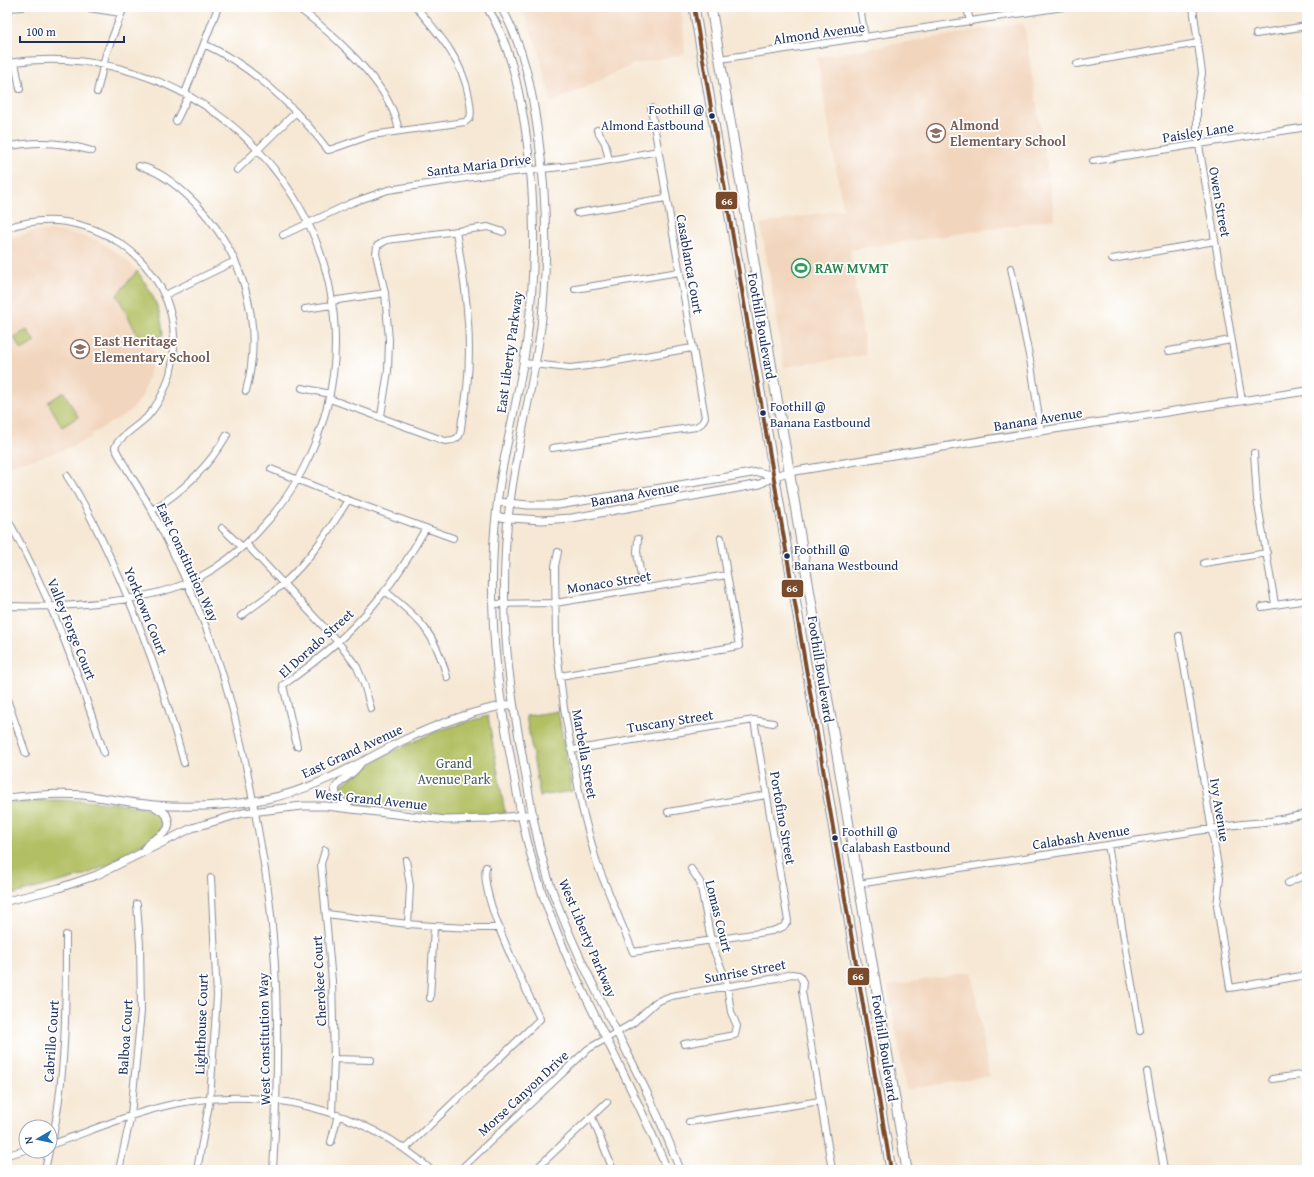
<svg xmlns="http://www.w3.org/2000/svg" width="1314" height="1177" font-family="'Gentium Book Plus',serif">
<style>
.built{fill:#f2d5bd}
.green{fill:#b2c063;stroke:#667860}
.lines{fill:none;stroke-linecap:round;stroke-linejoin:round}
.minor-casing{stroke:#888c99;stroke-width:8}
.tertiary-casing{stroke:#888c99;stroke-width:9}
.primary-casing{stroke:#888c99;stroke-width:11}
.minor{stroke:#fff;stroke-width:6}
.tertiary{stroke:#fff;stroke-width:7}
.primary{stroke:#fff;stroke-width:9}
.bus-1-casing{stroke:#fff;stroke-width:7}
.bus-1{stroke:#7a4b2a;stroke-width:4}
.bus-dot{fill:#1b2f5e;stroke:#fff;stroke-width:1.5}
.labels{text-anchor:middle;stroke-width:3.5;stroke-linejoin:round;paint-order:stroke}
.bus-label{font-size:13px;fill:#1b2f5e;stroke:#fff;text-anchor:start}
.street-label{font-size:14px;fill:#1b2f5e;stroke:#fff}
.education-label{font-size:14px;font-weight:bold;fill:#785e54;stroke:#fff;text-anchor:start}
.leisure-label{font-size:14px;font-weight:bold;fill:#27864d;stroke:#fff;text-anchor:start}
.park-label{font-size:14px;fill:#485a60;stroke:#fff}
.line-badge{stroke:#fff;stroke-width:1.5}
.badge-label{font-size:11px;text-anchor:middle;font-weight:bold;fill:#fff}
</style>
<rect width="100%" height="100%" fill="#fff"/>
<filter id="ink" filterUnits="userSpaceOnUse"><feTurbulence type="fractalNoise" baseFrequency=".025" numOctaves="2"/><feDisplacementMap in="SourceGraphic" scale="8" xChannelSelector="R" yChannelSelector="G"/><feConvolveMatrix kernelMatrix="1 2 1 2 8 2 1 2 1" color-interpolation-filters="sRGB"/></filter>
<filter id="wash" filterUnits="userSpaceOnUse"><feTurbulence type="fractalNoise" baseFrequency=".012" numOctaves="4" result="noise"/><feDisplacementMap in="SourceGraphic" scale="16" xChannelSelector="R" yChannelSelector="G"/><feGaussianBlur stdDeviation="0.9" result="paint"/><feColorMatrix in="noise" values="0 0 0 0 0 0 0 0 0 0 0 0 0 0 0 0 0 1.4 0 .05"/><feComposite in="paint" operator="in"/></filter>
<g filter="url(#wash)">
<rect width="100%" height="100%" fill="#f6e8d4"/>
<path class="built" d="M521,7H680L683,21L685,54L634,64L551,103L538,49Z
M1015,24H1024L1055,219L850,250L866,355L784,367L761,224L843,209L817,57Z
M34,231H58L91,238L107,246L123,257L137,271L117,295L140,340L145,338L155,354L142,397L129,412L90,435L92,437L66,449L35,459L7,465V239Z
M972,972L989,1076L906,1090L888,986Z"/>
<path class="green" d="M137,271C152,291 162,311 163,336L145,338L140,340L117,295Z
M27,330L35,342L21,350L14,337Z
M64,392L78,417L62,427L48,402Z
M558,711L572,791L540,796L526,716Z
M488,716L505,813C452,818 400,810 347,802C341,797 338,794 341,785L383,756L437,731Z
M47,800C68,800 150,802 163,817L165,826L160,834L136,847L116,862L82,876L7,896V803Z"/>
</g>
<g filter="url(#ink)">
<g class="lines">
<g class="minor-casing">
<path id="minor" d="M82,7L121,13
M297,7C327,29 374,71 390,105C395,113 397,122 399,131
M860,7L865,38
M967,7L970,22
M1193,7L1202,73L1197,104V133L1242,401
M7,8L22,7
M1256,34L1307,26
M204,44C254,67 295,107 328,150L332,149L372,135L465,122L470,118C472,111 470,104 469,97C463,61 439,34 416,7
M720,59L1063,7
M15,62L20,89
M7,63C234,30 411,265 302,471C279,514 242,555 198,578C149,603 62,608 7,606
M1077,64L1198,43
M97,92L106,54L124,7
M185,93L218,7
M176,121L189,95
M597,130L605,143L609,160
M7,147C36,140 63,142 92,151
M1093,161L1307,127
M139,166C158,170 174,183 188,196C242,247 265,320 246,391
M237,170L296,112
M577,213L666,198
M7,228C85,199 177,260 174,345C174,371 164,398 147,417C139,425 116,439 115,448C126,470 142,491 153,513C175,554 194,597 211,640C230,692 243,747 253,801C259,836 266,870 270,906C280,994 278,1082 273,1170
M283,235L351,203L388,190L486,175L589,164L658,151
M1112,259L1215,241
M1011,268L1031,365L1041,431
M575,289L679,272
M165,295L235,261
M331,301L385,293
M305,309L332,305
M1169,351L1231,340
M524,363L570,368L588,366L692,348
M302,388L330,394
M330,399L445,441C451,440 455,441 459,436C462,431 461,421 463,415C475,354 467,293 456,232
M381,416L388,371L389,340L385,293L376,254L377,246L387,240L488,227L503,232
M552,448L696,427L702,423L705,417L651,108
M1254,453L1257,499L1275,604
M271,469L348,500L453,538
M67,476C84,502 97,529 110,557C141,624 165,692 184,763
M152,510C184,491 208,467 227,435
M7,518C49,593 78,672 104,753
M222,528L242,547
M638,539L637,552L643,589
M246,544L338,642L357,667L364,684L371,709
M558,552L555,566L556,643L564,708L582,808L597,864L633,952L772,931L783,927L788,921L754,720
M1204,563L1267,553
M385,591C420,619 435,633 447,677
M493,604L555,603L727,575
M1262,607L1307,600
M241,616C255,605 270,595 283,584C309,561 330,529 348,500
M1179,636L1220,878L1217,906L1230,988L1307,975
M560,676L739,646L721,538
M7,699L26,754
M297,746L283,685C321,659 355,629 384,592C400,573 413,550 426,528
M572,750L754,720L773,723
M668,812L766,795
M1108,845L1140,1031
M325,850L321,864L332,981L334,1059L332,1113
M406,860L410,886L408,925
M1288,883L1307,874
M858,884L1242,824L1265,822L1307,814
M327,914C385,922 441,929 500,928
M430,998L434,927
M684,1044L735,1035L737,1026L731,1012L726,979L712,946L700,882L691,869
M334,1059L371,1060
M1147,1072L1164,1170
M1272,1079L1307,1074
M592,1117L613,1170
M689,1122L820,1101
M331,1142L338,1115
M50,1145C91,1131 131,1113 174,1104C264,1086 362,1108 431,1170
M51,1146C66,1077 66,1006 66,935
M405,1149L540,1019C526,989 479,897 486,867
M7,1155L26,1150
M45,1170L49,1151
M119,1170L131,1115L141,1011L140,945L137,904
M197,1170L210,1099L217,996L211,878
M460,1170L588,1049L633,1023L656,1002L671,996L777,978L791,974L799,975L803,982L802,991L832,1170
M535,1170L607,1102"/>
</g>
<g class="tertiary-casing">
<path id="tertiary" d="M487,7C510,44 518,85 525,127C536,197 536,269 527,339C521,385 509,430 501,476C491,539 490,605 497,669C500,701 506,733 512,765C521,817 531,867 551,917C584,1004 633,1083 667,1170
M501,7C524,47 532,89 538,134C547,197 548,264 541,327C534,381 520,434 512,488C504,538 503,589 506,639C509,684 517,727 525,771C531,807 537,843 548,878C582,980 643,1069 680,1170
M498,502L528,505H558L758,472L774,476
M496,517L541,520L572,518L760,484L774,476L789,472L1041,431L1307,391
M7,798C32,795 58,793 83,795C107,798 130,803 154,805C191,808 229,806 266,799C315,790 358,763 402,741C437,724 475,710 513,704
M349,807L337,798L335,789C340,778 352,777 360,764
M143,851C146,847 148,843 152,841C163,833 174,831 166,814L154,806
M7,901L59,888L97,875L192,828L243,813L302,806H326L446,820L490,819L533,814"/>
</g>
<g class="primary-casing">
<path id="primary" d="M694,7L777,491L891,1170
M711,7L907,1170"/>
</g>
<use href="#minor" class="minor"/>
<use href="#tertiary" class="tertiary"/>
<use href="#primary" class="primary"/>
<g class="bus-1-casing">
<path id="bus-1" d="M694,7L891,1170"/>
</g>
<use href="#bus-1" class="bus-1"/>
</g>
</g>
<defs>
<g id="school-ring" transform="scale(1)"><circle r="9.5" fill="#fff" stroke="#8d6e63" stroke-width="1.5"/><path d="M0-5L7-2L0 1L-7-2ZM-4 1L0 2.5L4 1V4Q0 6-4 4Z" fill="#8d6e63"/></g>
<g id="stadium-ring" transform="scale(1)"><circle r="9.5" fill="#fff" stroke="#2e9e5b" stroke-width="1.5"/><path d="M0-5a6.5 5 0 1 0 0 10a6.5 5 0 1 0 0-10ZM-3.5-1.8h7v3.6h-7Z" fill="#2e9e5b"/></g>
</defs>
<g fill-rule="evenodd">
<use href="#school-ring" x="936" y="133"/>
<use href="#stadium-ring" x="801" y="268"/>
<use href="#school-ring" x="80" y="349"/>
</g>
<g class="bus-dot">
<circle cx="712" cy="116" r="3.5"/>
<circle cx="763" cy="413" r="3.5"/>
<circle cx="787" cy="556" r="3.5"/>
<circle cx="835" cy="838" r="3.5"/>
</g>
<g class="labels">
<g class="bus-label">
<text x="704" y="114" text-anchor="end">Foothill @<tspan x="704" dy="16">Almond Eastbound</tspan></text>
<text x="770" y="411">Foothill @<tspan x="770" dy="16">Banana Eastbound</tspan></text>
<text x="794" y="554">Foothill @<tspan x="794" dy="16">Banana Westbound</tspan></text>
<text x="842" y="836">Foothill @<tspan x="842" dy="16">Calabash Eastbound</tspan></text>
</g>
<g class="street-label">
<text transform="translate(819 33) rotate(-8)" y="5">Almond Avenue</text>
<text transform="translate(1198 132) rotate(-9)" y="5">Paisley Lane</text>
<text transform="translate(479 165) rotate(-7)" y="5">Santa Maria Drive</text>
<text transform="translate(1220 202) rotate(80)" y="5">Owen Street</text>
<text transform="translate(690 264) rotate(80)" y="5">Casablanca Court</text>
<text transform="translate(762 326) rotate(80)" y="5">Foothill Boulevard</text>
<text transform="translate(509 352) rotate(-82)" y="5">East Liberty Parkway</text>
<text transform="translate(1038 419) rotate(-9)" y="5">Banana Avenue</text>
<text transform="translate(635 494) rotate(-10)" y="5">Banana Avenue</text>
<text transform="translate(188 562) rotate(65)" y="5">East Constitution Way</text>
<text transform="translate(609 582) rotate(-9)" y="5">Monaco Street</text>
<text transform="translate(146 611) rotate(68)" y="5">Yorktown Court</text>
<text transform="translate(72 629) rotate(68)" y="5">Valley Forge Court</text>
<text transform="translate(316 643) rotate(-42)" y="5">El Dorado Street</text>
<text transform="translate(821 669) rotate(81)" y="5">Foothill Boulevard</text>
<text transform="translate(670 721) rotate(-9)" y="5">Tuscany Street</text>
<text transform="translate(352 751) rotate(-25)" y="5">East Grand Avenue</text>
<text transform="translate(585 754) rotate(80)" y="5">Marbella Street</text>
<text transform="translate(371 799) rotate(6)" y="5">West Grand Avenue</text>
<text transform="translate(1220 810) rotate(81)" y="5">Ivy Avenue</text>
<text transform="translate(783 818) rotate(80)" y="5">Portofino Street</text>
<text transform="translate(1081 837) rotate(-9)" y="5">Calabash Avenue</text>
<text transform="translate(719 916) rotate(76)" y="5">Lomas Court</text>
<text transform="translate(588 938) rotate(67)" y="5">West Liberty Parkway</text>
<text transform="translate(745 971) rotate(-10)" y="5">Sunrise Street</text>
<text transform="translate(319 981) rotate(-93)" y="5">Cherokee Court</text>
<text transform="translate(201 1024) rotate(-88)" y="5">Lighthouse Court</text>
<text transform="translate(125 1037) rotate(-86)" y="5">Balboa Court</text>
<text transform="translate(264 1039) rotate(-91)" y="5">West Constitution Way</text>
<text transform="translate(51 1041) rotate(-86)" y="5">Cabrillo Court</text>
<text transform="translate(885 1048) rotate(81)" y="5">Foothill Boulevard</text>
<text transform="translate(523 1093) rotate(-43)" y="5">Morse Canyon Drive</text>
</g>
<g class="education-label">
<text x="950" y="130">Almond<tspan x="950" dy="16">Elementary School</tspan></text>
<text x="94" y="346">East Heritage<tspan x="94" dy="16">Elementary School</tspan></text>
</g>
<g class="leisure-label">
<text x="815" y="273">RAW MVMT</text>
</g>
<g class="park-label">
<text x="454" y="768">Grand<tspan x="454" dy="16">Avenue Park</tspan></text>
</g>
</g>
<g class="line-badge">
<rect x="715" y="191" width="23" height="19" rx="4" fill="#7a4b2a"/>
<rect x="781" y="579" width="23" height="19" rx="4" fill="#7a4b2a"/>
<rect x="847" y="967" width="23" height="19" rx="4" fill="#7a4b2a"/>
</g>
<g class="badge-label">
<text x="727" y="205">66</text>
<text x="792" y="592">66</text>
<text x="858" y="980">66</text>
</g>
<rect width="1314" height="1177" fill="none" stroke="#fff" stroke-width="24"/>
<g transform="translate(38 1139) rotate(261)"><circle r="19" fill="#ffffff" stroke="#a4acbf"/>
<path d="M0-3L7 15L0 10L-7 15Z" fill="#1f6fb2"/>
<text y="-6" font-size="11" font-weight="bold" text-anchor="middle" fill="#1b2f5e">N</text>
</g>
<path d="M20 36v6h104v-6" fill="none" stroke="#1b2f5e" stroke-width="2"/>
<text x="26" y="36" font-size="12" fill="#1b2f5e" stroke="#ffffff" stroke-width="3" paint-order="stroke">100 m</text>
</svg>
